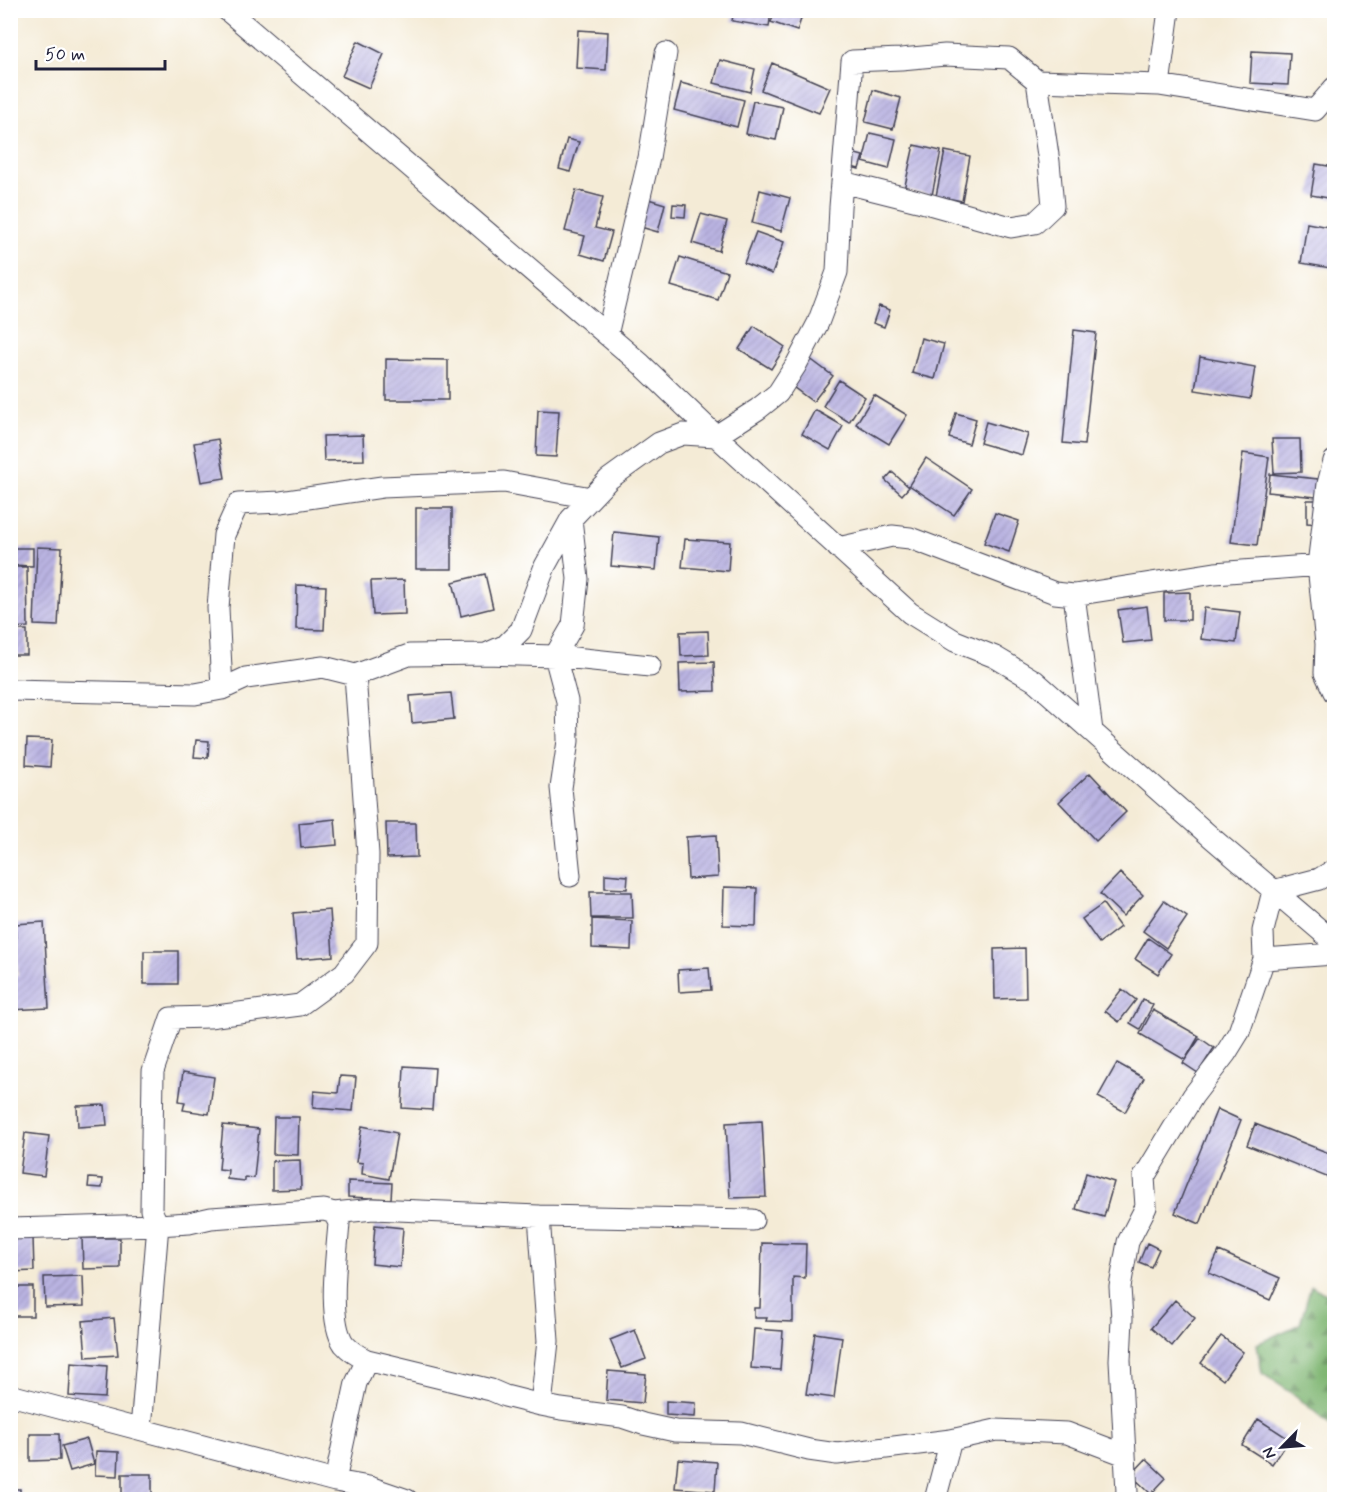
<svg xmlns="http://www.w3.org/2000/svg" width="1345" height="1510" font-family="Mynerve,sans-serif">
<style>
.forest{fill:url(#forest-firs);stroke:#506c56;stroke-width:1.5}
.building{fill:url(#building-hatch)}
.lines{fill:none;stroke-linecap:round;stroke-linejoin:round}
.street-casing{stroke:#424052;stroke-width:23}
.street{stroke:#fff;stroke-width:21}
</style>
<defs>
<pattern id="forest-firs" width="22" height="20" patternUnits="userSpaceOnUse" patternTransform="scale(1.5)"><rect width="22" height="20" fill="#7eb571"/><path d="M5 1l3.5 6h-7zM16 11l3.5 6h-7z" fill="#67935e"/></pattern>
<pattern id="building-hatch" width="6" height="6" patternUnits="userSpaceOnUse" patternTransform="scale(1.5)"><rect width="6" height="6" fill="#bab4e2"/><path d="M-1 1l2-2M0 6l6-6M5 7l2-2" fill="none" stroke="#a09ac3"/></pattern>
</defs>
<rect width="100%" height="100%" fill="#fff"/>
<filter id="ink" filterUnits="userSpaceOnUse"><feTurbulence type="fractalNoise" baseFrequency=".0167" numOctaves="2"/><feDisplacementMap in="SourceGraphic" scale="12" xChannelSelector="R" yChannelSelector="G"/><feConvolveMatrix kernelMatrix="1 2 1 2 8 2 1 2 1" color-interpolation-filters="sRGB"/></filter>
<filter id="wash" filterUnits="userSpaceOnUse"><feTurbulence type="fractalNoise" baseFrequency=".008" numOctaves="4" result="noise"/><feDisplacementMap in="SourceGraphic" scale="24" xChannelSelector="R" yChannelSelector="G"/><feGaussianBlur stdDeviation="1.35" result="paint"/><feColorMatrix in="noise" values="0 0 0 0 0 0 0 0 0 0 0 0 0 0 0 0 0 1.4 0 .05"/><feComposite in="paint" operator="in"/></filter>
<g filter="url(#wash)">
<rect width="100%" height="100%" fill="#f4ebd6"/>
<path class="forest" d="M1311,1286L1334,1298V1428L1296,1396L1262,1373L1257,1344L1300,1324Z"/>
<g id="blocks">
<path class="building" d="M734,10H771L769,27L732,21Z
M776,10H804L797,31L771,22Z
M901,10H930L929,15L900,12Z
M578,30L608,32L606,70L576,68Z
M358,41L384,54L369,88L342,76Z
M1252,51L1290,53L1288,85L1250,83Z
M720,60L755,69L750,92L714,83Z
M772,63L830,88L819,113L761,90Z
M681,83L744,100L737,127L674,110Z
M873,90L901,98L893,129L865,122Z
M753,101L783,107L776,140L746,134Z
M870,133L896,139L889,169L863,162Z
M567,139L579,142L570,172L559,169Z
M914,145L941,151L932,195L904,190Z
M945,151L970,156L962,201L936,196Z
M852,153L863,156L859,169L848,166Z
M1316,164L1334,167V199L1311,195Z
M576,190L603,197L595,228L612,232L604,261L580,254L585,236L565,231Z
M760,190L790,198L781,231L752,223Z
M645,198L665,204L658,232L637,226Z
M673,204L686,205L685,217L672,216Z
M701,214L727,221L719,251L692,243Z
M1307,223L1334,228V240L1330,268L1301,263Z
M756,232L784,242L772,274L744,263Z
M680,257L727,272L718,300L671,286Z
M879,306L890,310L884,327L873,323Z
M754,326L785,347L771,369L739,349Z
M1074,330L1096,333L1084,445L1063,443Z
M921,338L944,344L935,379L912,373Z
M1200,357L1255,367L1250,399L1195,390Z
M809,358L833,376L813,402L789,384Z
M386,359L448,360V400H386Z
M839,380L865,397L849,422L823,406Z
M874,395L907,415L889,444L856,424Z
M538,410L559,411L556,457L536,456Z
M815,410L843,426L830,450L802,434Z
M956,413L976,419L969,444L949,438Z
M986,422L1028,434L1022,455L980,443Z
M363,435L364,460L324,461L323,436Z
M218,439L225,478L201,482L194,443Z
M1272,439H1300L1301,472L1274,473Z
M1243,453L1269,457L1257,545L1231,542Z
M926,458L972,489L954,515L909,485Z
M892,472L909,487L902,495L885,480Z
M1270,474L1318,479L1316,497L1268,492Z
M1307,500H1319V524L1307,523Z
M416,508H452V569H416Z
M995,513L1019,521L1009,552L984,543Z
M614,532L659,537L656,570L611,566Z
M685,539L730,542L728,571L682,567Z
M37,547L62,548L58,626L34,625Z
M10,548H33V566L10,565Z
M10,567H27L28,627L10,628Z
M485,574L493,608L461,616L453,582Z
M404,580L405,614L373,615L371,581Z
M297,585L326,586L324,630L296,629Z
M1190,592V620H1164V593Z
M1147,606L1151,640L1123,643L1118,610Z
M1204,608L1240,612L1236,643L1201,639Z
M11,630H27V655H11Z
M708,631L709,655L681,656L680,632Z
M714,662L715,691L680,692L679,663Z
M451,693L454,719L412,723L410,696Z
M27,739L52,740L50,767L26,765Z
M196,740L209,741L208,758L194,757Z
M1090,773L1126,812L1096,841L1059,802Z
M335,819L337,845L301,848L299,823Z
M386,823H416L417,857L387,858Z
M716,835L718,877L688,879L686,837Z
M1120,873L1143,895L1123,916L1100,894Z
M605,874L628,876L627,889L605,888Z
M724,887L757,888L756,926L723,925Z
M590,892H632L633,918H591Z
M1164,901L1187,917L1166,948L1143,931Z
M1103,904L1120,927L1099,943L1082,919Z
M330,910L333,956L297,959L293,913Z
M592,919L632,921L631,950L592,948Z
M44,922L49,1008L10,1010V976H18L15,924Z
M1148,938L1171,954L1158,974L1135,959Z
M1025,948L1026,998L995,999L994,949Z
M144,951H178V984H144Z
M709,968L711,990L679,992L678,970Z
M1122,989L1136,1000L1119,1022L1105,1011Z
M1143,999L1153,1005L1140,1029L1130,1023Z
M1153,1010L1199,1036L1185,1060L1140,1034Z
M1200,1038L1214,1048L1198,1073L1183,1063Z
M1117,1063L1144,1078L1125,1112L1098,1097Z
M404,1066L435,1068L432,1110L402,1108Z
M183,1072L214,1077L209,1114L183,1110L185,1102L179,1101Z
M340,1076L356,1077L353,1111L313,1108L314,1091L338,1093Z
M105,1105L107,1125L78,1127L77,1106Z
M1217,1109L1241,1120L1200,1224L1175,1213Z
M274,1117H299L298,1155L273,1154Z
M762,1121L766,1197L730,1198L726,1123Z
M1255,1124L1334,1155V1180L1247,1145Z
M223,1125L259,1129L254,1178L245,1177V1181L227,1179L228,1170L219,1169Z
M362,1126L397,1133L389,1179L362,1174L363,1163L356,1162Z
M25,1133L49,1136L44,1176L20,1173Z
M300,1160L301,1189L272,1190V1161Z
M1086,1173L1114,1182L1104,1217L1076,1209Z
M89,1178L103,1179L102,1188L88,1187Z
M348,1181L392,1183L391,1199L348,1197Z
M375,1225L403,1228L400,1267L372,1264Z
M33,1237L34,1271L10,1272V1238Z
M82,1238H120V1268L83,1269Z
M762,1243L806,1244L805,1278L793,1277V1322L766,1321L767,1318H754V1308H760Z
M1147,1243L1159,1249L1151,1267L1139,1262Z
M1219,1251L1280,1278L1270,1300L1209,1273Z
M83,1276L84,1306L45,1307L44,1277Z
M10,1287H33V1316H10Z
M1175,1300L1195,1318L1172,1346L1151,1328Z
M114,1318L118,1355L86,1357L83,1321Z
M754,1329L783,1331L780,1370L751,1368Z
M635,1330L646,1359L622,1368L610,1340Z
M815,1333L842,1337L834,1398L806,1394Z
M1221,1336L1243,1352L1223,1380L1201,1363Z
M71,1363L107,1366L105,1398L69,1396Z
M608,1371L646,1374L643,1403L606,1400Z
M666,1401L696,1403L695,1417L666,1415Z
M1258,1419L1289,1439L1272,1464L1242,1445Z
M30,1434H59L60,1460L30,1461Z
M87,1439L94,1464L70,1471L62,1446Z
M96,1451L119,1452L118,1476L95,1475Z
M678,1459L717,1462L715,1491L675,1488Z
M1146,1459L1166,1478L1151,1494L1131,1475Z
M122,1474H152V1500H122Z
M10,1489H20V1500H10Z"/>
</g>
</g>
<g filter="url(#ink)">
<use href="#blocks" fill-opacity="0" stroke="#424052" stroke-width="1.5"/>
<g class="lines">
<g class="street-casing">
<path id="street" d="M227,10L641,364L716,436L910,613L955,641L995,657L1035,681L1212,838L1334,942
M1159,85L1169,10
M842,182L918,201L1011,227L1035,223L1053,206L1049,162L1037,81L1159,85L1315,110L1334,88
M607,335L649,158L666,53
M1334,461L1328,484L1318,565L1326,644L1325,673L1334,692
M838,548L892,536L910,538L1055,593L1074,595L1215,573L1334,564
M1074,595L1092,731
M486,654L506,645L521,630L545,566L571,519L609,479L659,443L683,434L716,436L758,409L778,393L796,365L818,323L837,272L840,207L852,61L901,59L945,55L1009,58L1037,81
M222,689L218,608L224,535L238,504L281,502L382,487L504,482L591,498
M10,690L195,694L222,689L246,678L323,667L355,675L409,655L486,654L555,656L573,625L578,579L571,519
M570,876L561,788L568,741L567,701L555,656L650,666
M1264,959L1334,954
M334,1213L373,1209L539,1216L753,1220
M539,1216L548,1341L541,1405
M10,1229L158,1225L189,1223L211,1218L324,1210L334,1213L339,1223C337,1253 327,1320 344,1344C351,1352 358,1356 367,1360L491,1390L505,1396L541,1405L561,1409L622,1417L643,1424L675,1431L741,1433L809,1450L837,1454L951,1440L935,1500
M10,1395L335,1481L369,1487L407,1500
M141,1429L158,1225L151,1210L153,1071L171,1018L209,1017L300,1005L344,973L367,943L368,854L355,675
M951,1440L996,1430L1067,1433L1125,1455
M335,1481L356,1383L367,1360
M1124,1500L1127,1492L1120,1360L1122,1319L1120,1287L1128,1242L1146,1207L1144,1177L1193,1096L1226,1053L1239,1032L1264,959L1263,931L1273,891L1319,879L1334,870"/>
</g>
<use href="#street" class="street"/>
</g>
</g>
<rect width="1345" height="1510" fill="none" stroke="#fff" stroke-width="36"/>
<g transform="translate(1282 1447) rotate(245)" stroke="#ffffff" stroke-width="4.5" paint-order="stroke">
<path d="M0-4.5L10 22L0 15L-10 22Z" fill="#22223b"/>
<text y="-9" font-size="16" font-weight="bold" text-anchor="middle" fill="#22223b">N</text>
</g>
<path d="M36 60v9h129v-9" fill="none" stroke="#22223b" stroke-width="3"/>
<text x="45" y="60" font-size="18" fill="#22223b" stroke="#ffffff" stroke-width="4.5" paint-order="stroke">50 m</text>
</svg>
